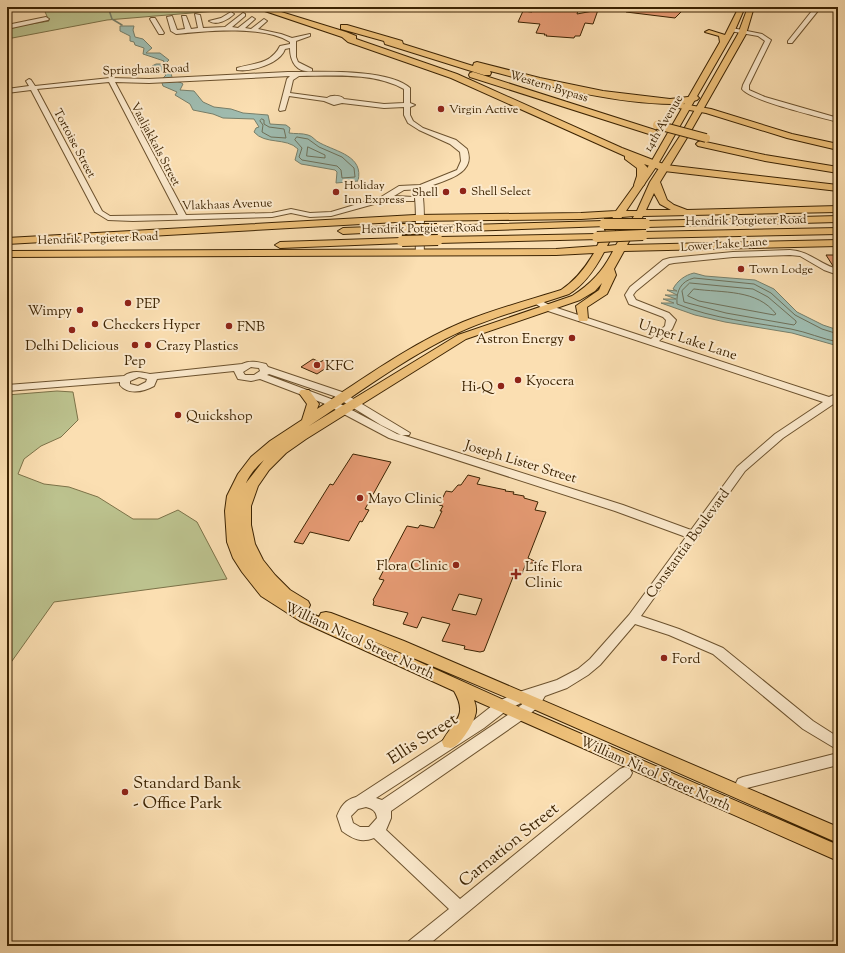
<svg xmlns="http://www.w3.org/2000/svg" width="845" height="953" font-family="'Sorts Mill Goudy',serif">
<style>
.green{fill:#bcc28e;stroke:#7c7248}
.water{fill:#9fbcb0;stroke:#777f6a}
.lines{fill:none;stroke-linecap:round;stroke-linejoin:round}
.shore{stroke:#6e7059;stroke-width:1}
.stream{stroke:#777f6a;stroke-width:1.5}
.building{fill:#e69b74;stroke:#3c2302;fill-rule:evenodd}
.minor-casing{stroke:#6c522e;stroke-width:2}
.major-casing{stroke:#3c2302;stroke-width:2}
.highway-casing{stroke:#3c2302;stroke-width:2}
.minor{fill:#fceacd;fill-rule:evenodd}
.major{fill:#eec079;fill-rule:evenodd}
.highway{fill:#eec079;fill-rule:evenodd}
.major-bridge-casing{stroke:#3c2302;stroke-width:12;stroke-linecap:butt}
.highway-bridge-casing{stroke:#3c2302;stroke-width:10;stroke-linecap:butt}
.major-bridge{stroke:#eec079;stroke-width:10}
.highway-bridge{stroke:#eec079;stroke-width:8}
.poi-dot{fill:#8f2418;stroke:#fceacd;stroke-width:1.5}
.labels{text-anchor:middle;stroke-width:4;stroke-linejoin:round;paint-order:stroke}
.far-street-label{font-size:12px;fill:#3c2302;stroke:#fceacd}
.far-poi-label{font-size:12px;fill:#3c2302;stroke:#fceacd;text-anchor:start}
.poi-label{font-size:14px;fill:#3c2302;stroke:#fceacd;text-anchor:start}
.street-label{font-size:14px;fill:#3c2302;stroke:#fceacd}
.near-street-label{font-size:17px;fill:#3c2302;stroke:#fceacd}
.near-poi-label{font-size:17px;fill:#3c2302;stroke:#fceacd;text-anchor:start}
</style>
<rect width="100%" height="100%" fill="#fbdfb2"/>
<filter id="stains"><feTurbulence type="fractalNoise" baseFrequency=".005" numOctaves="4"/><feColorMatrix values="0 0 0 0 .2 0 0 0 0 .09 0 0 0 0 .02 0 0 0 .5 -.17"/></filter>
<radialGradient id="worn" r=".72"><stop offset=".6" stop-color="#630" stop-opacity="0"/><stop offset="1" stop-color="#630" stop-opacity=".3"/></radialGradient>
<path class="green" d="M43,7H220L228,10L107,20L7,39V28L49,21Z
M57,391L73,392L78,420L61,437L41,446L24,459L18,474L44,484L69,487L98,497L133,519H158L178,510L197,522L227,579L54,602L7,668V395Z"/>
<path class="water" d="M120,26H134L133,30L135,37L143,39L152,48L146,53H160L169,60L167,62C172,68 170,77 174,80C177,82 181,82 183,84L180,90L194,91L203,102L214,107L231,109L243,113L268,115L270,124L286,125L290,128L289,133C295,134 302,133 308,135C313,136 315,141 320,143C337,152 364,156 358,181L336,183L337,172L335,170L301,164L295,160L298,149C286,137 265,145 254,132L256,128L259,127L254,119L223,118L213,114L193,110L190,104L175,95L177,92L163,86L161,80L166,75L160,70L152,66L156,64H162L164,61L143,54L144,48L135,45L134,42L130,41V36L120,31Z
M694,273L705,276L755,280L774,289L797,312L823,325L838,330V346L792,333L725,322L695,315L661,303H674L663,299H676L665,295H677L667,290L677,291L673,289C677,281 685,275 694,273Z"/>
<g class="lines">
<path class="shore" d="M262,119L264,120V124L269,127L284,129L286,138L271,137L262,132L263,125L260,121Z
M297,137L308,139L319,147L342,157L354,168L355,177L342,178L341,170L337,166L302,160L299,157L302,148L295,140Z
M308,147L325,155V158L307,156Z
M690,283L753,289L768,297L796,321V323L794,325L726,313L684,302L682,291Z
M694,289C723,293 757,289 776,314L774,315L699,301L688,296Z
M838,334L822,329L795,315L771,293L754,284L694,278C681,281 676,291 677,304C714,319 752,322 791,329C807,332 822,339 838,342"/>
<path class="stream" d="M108,7L112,19L122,25"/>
</g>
<path class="building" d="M536,7H579L577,14L598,10L593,24L585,23L580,36H575L574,38L546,36L547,35H544L545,34L536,33L540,24L518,22L523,11L532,12Z
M626,7H686L675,18L626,12Z
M826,255H838V267L833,266Z
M313,359L320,362L324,360L332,364L317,374L301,367Z
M353,454L391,462L365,509L369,510L362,522L360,521L349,541L310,532L303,544L294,542L330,484L333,485Z
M468,475L480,478L477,484L506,490L505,491L514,492L513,494L524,496V498L538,502L535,510L546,512L528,558L539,563H526L522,574L515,572L484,651L480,652L464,649L465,646L442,641L450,624L422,617L417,628L403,624L408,613L373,605L374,601L373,600L384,580L379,579L407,526L418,528L420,525L434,528L442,511H440L443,506L439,505L446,491L452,492L458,485H461ZM459,594L482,599L476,615L452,610Z"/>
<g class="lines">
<g class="minor-casing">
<path id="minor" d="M7,7H12L7,10Z
M815,7H821L792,43H788V41Z
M231,12L234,14C228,20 217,26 209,21L221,18Z
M243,13L245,14V16L232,27L238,28L252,17L255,19L245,28L251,29L264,19L267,21L258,29L281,34L292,38L310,34V36L296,41V57L298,62L312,69V71C297,73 290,62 290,48L285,49C280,64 251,72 237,70V68C255,63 271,64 280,46L290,44V42C264,25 206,31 176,34L171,31L167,17L172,16L177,30L185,29L182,16H186L191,29L198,28L195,14L200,15L203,28L225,27Z
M46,17L49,19L48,20L7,29V25Z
M151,18H155L164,33L163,34H159L150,19Z
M732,28L762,34L771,40L749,85V90L765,97L838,118V122C820,117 751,101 742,89L743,85L765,41L758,36L730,31V29Z
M288,72C318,72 388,68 410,88V103L415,105L410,107V115L413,121L423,128L456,140L467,149C476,172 450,179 433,185L436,187C432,192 427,193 423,198C425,217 423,234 424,253L423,255H417L416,253C415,234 417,217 415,198L422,189L404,190L394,196L414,197V201H385L331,216L310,217L291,213L272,217L133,221L108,220L95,212L31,90L7,93V89L29,86L26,81L29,79L31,80L35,86L110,78L149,79ZM290,76L287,79L279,110L280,111L285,110L289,96L324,101L334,105L342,103L384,108L404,107V115L408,123L419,130L450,144L460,152L461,161L457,170L420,185L399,186L381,197L331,212L310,213L291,209L272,213L186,215L115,82L149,83ZM299,76C333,76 373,72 404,89V103L384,104L344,99C341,95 331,95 327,98L290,93L293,80ZM109,82L178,215L110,216L102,211L37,89Z
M790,250C810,251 820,265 838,269V275L824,270L800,256L790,255L733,257L674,263L669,264L636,291L633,295L636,300L669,313L676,320L672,329L659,341L829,397L838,393V401L783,438L745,471L641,616L679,629L723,648L813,721L838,737V750L803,729L713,654L669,635L635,624L600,665L588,675L567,688L545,696L539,706L525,718L391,811V818L386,830L460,899L620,769L625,767L630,769L632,773L630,777L427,946H407L409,941L449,909L374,838C361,843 353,839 342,831L337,816C341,806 345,800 356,797L474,720L497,702L516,693L557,680L578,669L590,659L629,615L686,537L615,511L389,438L323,403L260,379L251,381L238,379L234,371L157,379L154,386C143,392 128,395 120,385V382L7,391V385L124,376C132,370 141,372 150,374L242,364C250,360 258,362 266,364L268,367L342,392L410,433L409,435H402L623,505L691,530L737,467L775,434L823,402L545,310L533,302L538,299L551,306L651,339L665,326L666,320L663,317L629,304L625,295L630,287L663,260L670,258L733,252ZM251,367L259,368L260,371L254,375H245L243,372ZM269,374L334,396L381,425L401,435L397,434L331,399L267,375ZM139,377L147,379L146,382L138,386L130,384V381ZM525,701H526L515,710L382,800L376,798L484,728L507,710ZM366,807C373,809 376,811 377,818L369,827H360L353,823L351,816L358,809Z
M838,753V765L743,789L738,787L736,783L738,779L743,777Z"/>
</g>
<g class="major-casing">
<path id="major" d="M739,7H745L735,30L658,164L626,211H637L650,182L680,136L738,34L748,7H754L746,34L688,136L660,182L667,200L674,205L687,210L838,206V212L643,216L627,245L838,240V246L624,251L614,269L616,275L607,294L587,307L588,319L587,321H579L576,306L599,290L602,283L595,291L580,300L466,339L306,439L286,453L269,470L258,486L251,506V525L255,544L263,560L275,575L290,590L308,601L310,605L308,609L305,610L319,617L321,613L326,612L331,613L404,641L838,827V843L522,704L366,638L526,710L838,845V861L474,700C476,705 477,711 475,716C473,724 459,748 450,748C450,748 445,747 444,747L442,742C453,721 469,717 454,691L300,621L261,596L242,572L233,558L227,542L225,511L227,496L238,474L251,457L270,441L302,420L307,404L299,393L301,390H309L319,404L317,409C364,378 411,344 463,322C495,309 529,300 561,290C576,280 585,268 594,253L556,255L7,257V251L556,249L597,246L613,217L581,219L415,221L7,244V238L415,215L581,213L616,211L650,164L720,42L719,36L705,32L709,30L725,35ZM654,193L660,204L671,210H646ZM634,216L616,245L607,246L622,217ZM613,251C603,271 591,284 572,296L458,335L309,426C354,396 398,363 445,339C484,319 528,308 569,294C585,284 595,269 604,252ZM264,460L246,483C250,474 256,467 264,460Z
M838,216V222L646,227L641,224L646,221Z
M604,221L609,224L607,226L437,232L432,229L437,226Z
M402,226L405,227L407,229L405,231L343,234L338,231L343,228Z
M838,228V234L643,238L638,235L643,232Z
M597,234L600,235L602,237L600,239L438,243L433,240L438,237Z
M402,238L405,239L407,241L405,243L280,248L275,245L280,242Z"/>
</g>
<g class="highway-casing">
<path id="highway" d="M253,7H265L346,32L356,36V39L457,74L622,148L666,165L838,185V191L664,171L644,164L647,167V176L644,185L639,188L635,187L634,185L637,176V168L625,159V156L451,78L348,42L342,37Z
M341,25H347L402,41L403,44L473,66L474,63L477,62L540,78L603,91L670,99L697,96L699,98L697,100L683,104L711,109L792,134L838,144V150L787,138L706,113L673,107L672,104C612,103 548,86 490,71L491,73L490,75H484L385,44L384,41L341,29Z
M473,72L655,130L657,132L652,135L649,134L470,77L469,75L470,73Z
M701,141L765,155L838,167V173L765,161L698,146L696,144L698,142Z"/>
</g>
<use href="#minor" class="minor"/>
<use href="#major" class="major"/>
<use href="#highway" class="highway"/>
<g class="major-bridge-casing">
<path id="major-bridge" d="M604,224H646
M402,229H437
M597,237L643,235
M402,241L438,240"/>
</g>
<g class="highway-bridge-casing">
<path id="highway-bridge" d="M657,125L706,138"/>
</g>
<use href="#major-bridge" class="major-bridge"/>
<use href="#highway-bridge" class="highway-bridge"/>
</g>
<g class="poi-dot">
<circle cx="441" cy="109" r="4"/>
<circle cx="463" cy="191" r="4"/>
<circle cx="336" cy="192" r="4"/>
<circle cx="446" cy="192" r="4"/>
<circle cx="741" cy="269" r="4"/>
<circle cx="128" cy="303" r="4"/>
<circle cx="80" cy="310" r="4"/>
<circle cx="95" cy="324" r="4"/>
<circle cx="229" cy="326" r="4"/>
<circle cx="72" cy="330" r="4"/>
<circle cx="572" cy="338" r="4"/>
<circle cx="135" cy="345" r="4"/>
<circle cx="148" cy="345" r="4"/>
<circle cx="317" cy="365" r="4"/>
<circle cx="518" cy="380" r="4"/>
<circle cx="501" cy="386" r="4"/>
<circle cx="178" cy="415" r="4"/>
<circle cx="360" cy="498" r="4"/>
<circle cx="456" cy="565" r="4"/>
<path d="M514 568h4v4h4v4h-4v4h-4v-4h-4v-4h4z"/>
<circle cx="664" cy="658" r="4"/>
<circle cx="125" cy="792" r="4"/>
</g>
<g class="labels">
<g class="far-street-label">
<text transform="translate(146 69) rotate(-2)" y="4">Springhaas Road</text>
<text transform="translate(549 86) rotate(17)" y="4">Western Bypass</text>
<text transform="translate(663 123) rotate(-59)" y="4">14th Avenue</text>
<text transform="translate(75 143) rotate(62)" y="4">Tortoise Street</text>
<text transform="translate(156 144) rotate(62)" y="4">Vaaljakkals Street</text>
<text transform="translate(227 204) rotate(-2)" y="4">Vlakhaas Avenue</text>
<text transform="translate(746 220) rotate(-1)" y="4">Hendrik Potgieter Road</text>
<text transform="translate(422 228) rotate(-1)" y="4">Hendrik Potgieter Road</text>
<text transform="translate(98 238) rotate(-2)" y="4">Hendrik Potgieter Road</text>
<text transform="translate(724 244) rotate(-4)" y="4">Lower Lake Lane</text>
</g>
<g class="far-poi-label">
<text x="449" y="113">Virgin Active</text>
<text x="344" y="189">Holiday<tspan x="344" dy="14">Inn Express</tspan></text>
<text x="471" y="195">Shell Select</text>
<text x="438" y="196" text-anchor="end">Shell</text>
<text x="749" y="273">Town Lodge</text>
</g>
<g class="poi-label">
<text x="136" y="308">PEP</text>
<text x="72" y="315" text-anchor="end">Wimpy</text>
<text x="103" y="329">Checkers Hyper</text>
<text x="237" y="331">FNB</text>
<text x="564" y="343" text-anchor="end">Astron Energy</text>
<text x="72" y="350" text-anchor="middle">Delhi Delicious</text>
<text x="156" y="350">Crazy Plastics</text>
<text x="135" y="365" text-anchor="middle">Pep</text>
<text x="325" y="370">KFC</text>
<text x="526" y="385">Kyocera</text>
<text x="493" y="391" text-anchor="end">Hi-Q</text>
<text x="186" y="420">Quickshop</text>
<text x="368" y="503">Mayo Clinic</text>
<text x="448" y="570" text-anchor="end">Flora Clinic</text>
<text x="525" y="571">Life Flora<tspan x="525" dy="16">Clinic</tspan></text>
<text x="672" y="663">Ford</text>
</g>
<g class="street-label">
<text transform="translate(688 339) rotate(18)" y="5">Upper Lake Lane</text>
<text transform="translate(521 461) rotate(17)" y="5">Joseph Lister Street</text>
<text transform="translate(687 543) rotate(-54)" y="5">Constantia Boulevard</text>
<text transform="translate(360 640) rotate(25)" y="5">William Nicol Street North</text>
<text transform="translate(656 773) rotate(24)" y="5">William Nicol Street North</text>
</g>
<g class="near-street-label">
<text transform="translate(422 738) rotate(-33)" y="6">Ellis Street</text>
<text transform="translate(508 844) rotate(-39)" y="6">Carnation Street</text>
</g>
<g class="near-poi-label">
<text x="133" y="788">Standard Bank<tspan x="133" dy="20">- Office Park</tspan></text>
</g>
</g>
<rect width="845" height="953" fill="none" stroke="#fbdfb2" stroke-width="24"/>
<rect x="8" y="8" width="829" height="937" fill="none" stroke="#3c2302" stroke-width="2"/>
<rect x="12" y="12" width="821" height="929" fill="none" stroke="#3c2302"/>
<rect width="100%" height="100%" filter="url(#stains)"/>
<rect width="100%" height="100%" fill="url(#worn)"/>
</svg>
